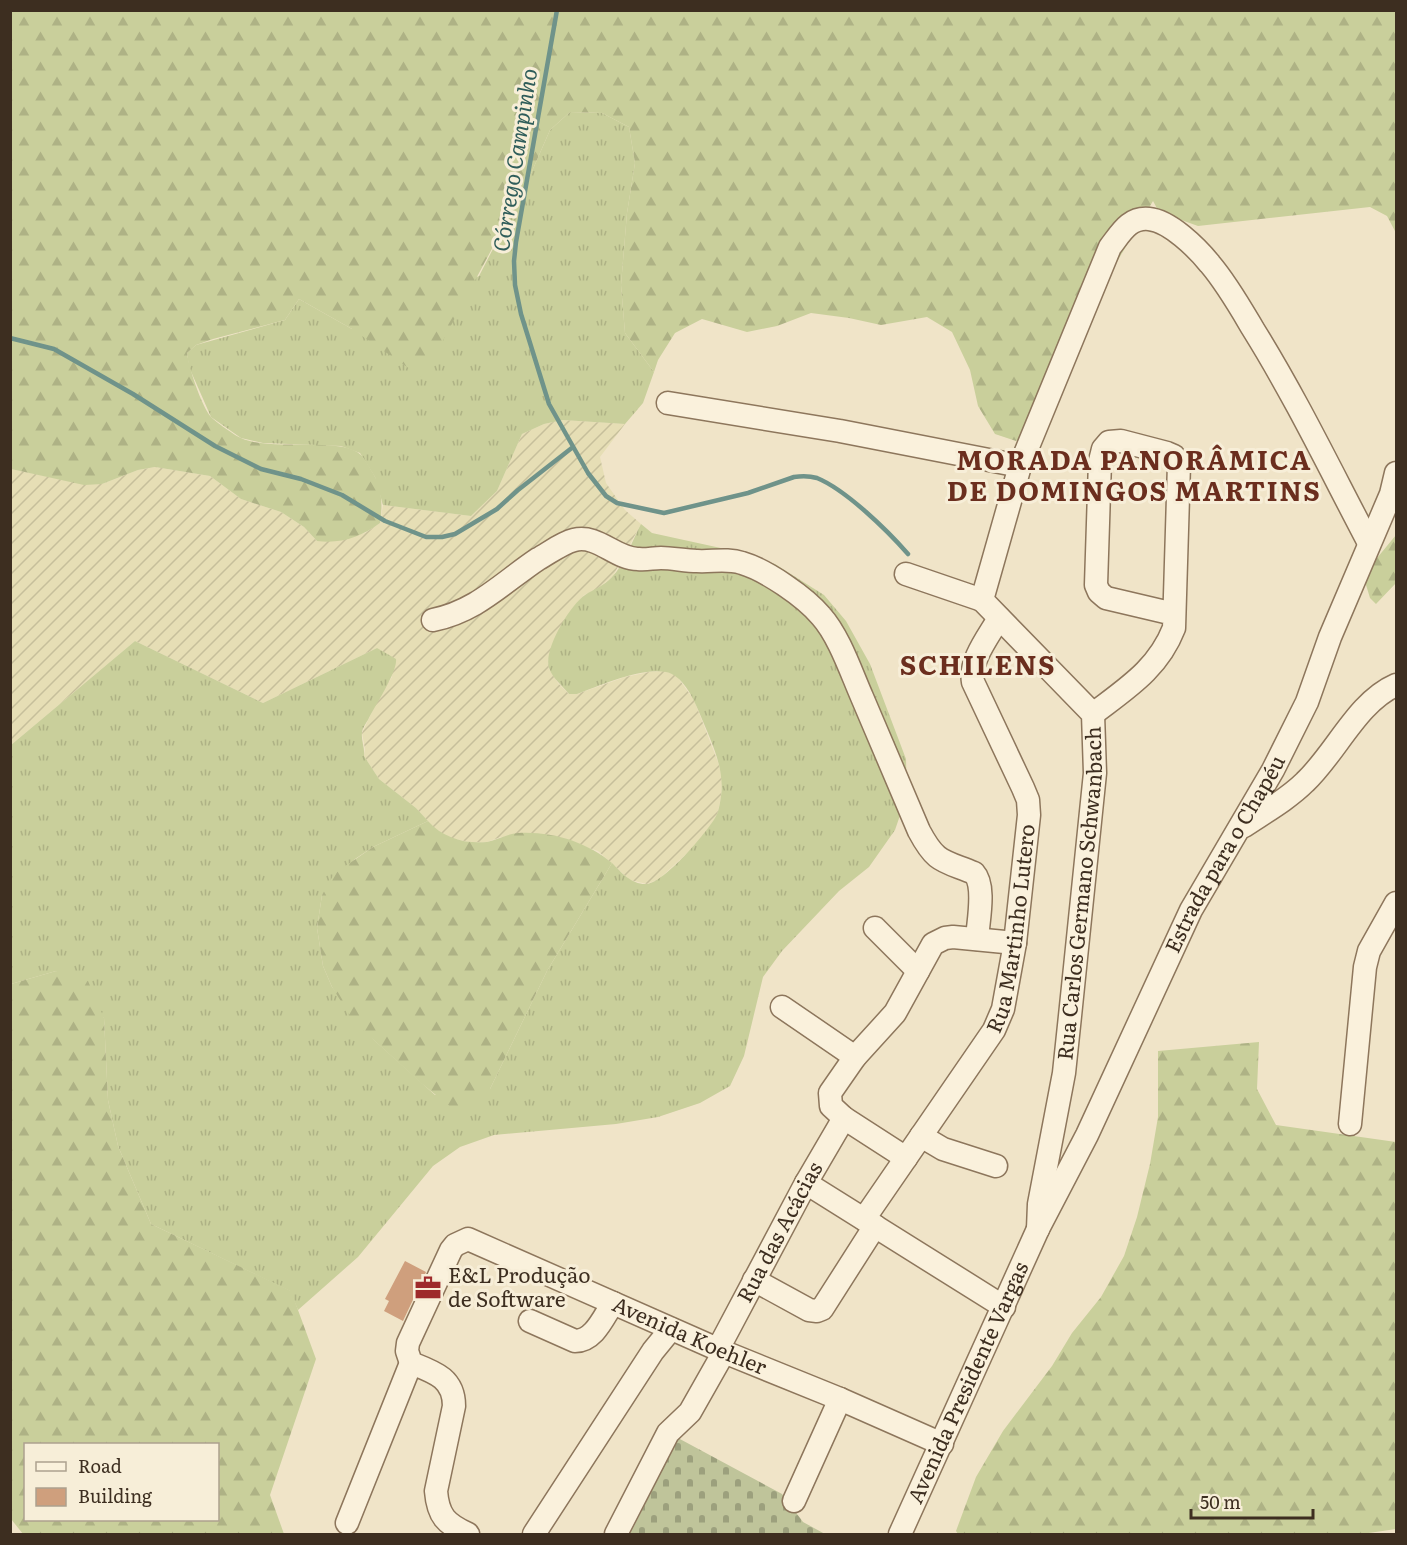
<svg xmlns="http://www.w3.org/2000/svg" width="1407" height="1545" font-family="Literata,serif">
<style>
.farmland{fill:url(#farmland-furrows)}
.grass{fill:url(#grass-tufts)}
.forest{fill:url(#forest-firs);fill-rule:evenodd}
.cemetery{fill:url(#cemetery-stones)}
.lines{fill:none;stroke-linecap:round;stroke-linejoin:round}
.stream{stroke:#6f938a;stroke-width:4.5}
.building{fill:#cf9f7d}
.minor-casing{stroke:#8d765c;stroke-width:25}
.minor{stroke:#faf1dc;stroke-width:22}
.labels{text-anchor:middle;stroke-width:6;stroke-linejoin:round;paint-order:stroke}
.street-label{font-size:21px;fill:#3d2e20;stroke:#f7eed8}
.poi-label{font-size:21px;fill:#3d2e20;stroke:#f7eed8;text-anchor:start}
.water-label{font-size:22px;font-style:italic;fill:#2f5d5a;stroke:#f7eed8}
.district-label{font-size:27px;font-weight:bold;letter-spacing:1.5px;fill:#6b2e1e;stroke:#f7eed8}
</style>
<defs>
<pattern id="farmland-furrows" width="10" height="10" patternUnits="userSpaceOnUse" patternTransform="scale(1.5)"><rect width="10" height="10" fill="#e6deb5"/><path d="M-1 1l2-2M0 10L10 0M9 11l2-2" fill="none" stroke="#c6bf9b"/></pattern>
<pattern id="grass-tufts" width="24" height="20" patternUnits="userSpaceOnUse" patternTransform="scale(1.5)"><rect width="24" height="20" fill="#c9cf9b"/><path d="M3 7l-1-3M5 7V3M7 7l1-3M15 17l-1-3M17 17v-4M19 17l1-3" fill="none" stroke="#aeb285"/></pattern>
<pattern id="forest-firs" width="22" height="20" patternUnits="userSpaceOnUse" patternTransform="scale(1.5)"><rect width="22" height="20" fill="#c9cf9b"/><path d="M5 1l3.5 6h-7zM16 11l3.5 6h-7z" fill="#aeb285"/></pattern>
<pattern id="cemetery-stones" width="16" height="16" patternUnits="userSpaceOnUse" patternTransform="scale(1.5)"><rect width="16" height="16" fill="#bfc49a"/><path d="M2 7V4a2 2 0 0 1 4 0v3zM10 15v-3a2 2 0 0 1 4 0v3z" fill="#9ca07d"/></pattern>
</defs>
<rect width="100%" height="100%" fill="#f0e4c8"/>
<path class="farmland" d="M563,420L625,424L600,457L606,483L625,510L641,524L613,576L599,588L584,595L571,611L560,627L548,660L549,669L558,683L569,694H577L625,677L649,672L664,671L676,675L694,700L718,762L722,777L721,797L717,816L699,842L659,879L647,884L630,880L598,851L583,846L501,837L487,842H470L450,838L434,828L416,808L379,779L364,756L365,749L362,733L381,693L392,677L377,648L263,703L135,641L11,745V469L84,484H102L138,470L155,467L210,476L241,499L281,512L304,527L317,541L365,533L380,523L383,505L471,516L497,491L522,434L544,424Z"/>
<path class="grass" d="M570,112L602,113L629,127L635,163L627,213L621,285L625,333L654,372L643,403L625,424L563,420L544,424L522,434L497,491L471,516L383,505L375,477L360,453L341,446L263,443L241,438L211,417L189,367L187,353L196,345L285,320L299,299L352,329L479,276L526,185L550,130Z
M641,524L652,533L739,552L775,564L824,595L846,621L870,664L906,759L907,795L895,830L869,867L839,891L782,951L763,977L744,1056L730,1086L700,1103L658,1117L616,1124L494,1135L460,1147L433,1166L358,1257L298,1310L290,1291L151,1224L118,1146L108,1100L104,1018L56,971L11,984V745L135,641L263,703L377,648L396,659C398,671 375,706 368,720C366,723 362,729 362,733C361,740 365,748 364,756L379,779L416,808L428,821L373,847L355,859L322,895L317,928L323,966L332,987L374,1040L435,1095L490,1089L547,971L612,863C622,873 632,885 647,884C665,882 706,833 715,818C719,812 720,802 721,796C725,767 710,739 699,712C693,697 682,675 666,672C641,667 601,685 577,694H569C562,685 553,679 549,668C543,650 570,605 585,595C594,589 604,586 612,577C624,565 633,539 641,524Z"/>
<path class="forest" d="M10,11H1396V233L1387,216L1370,207L1198,226L1159,212L1153,201L1102,287L1046,424L1016,441L995,434L978,406L970,370L952,332L927,317L881,325L849,318L811,313L777,326L747,332L702,319L675,333L658,360L654,372L625,333L621,285L627,213L635,163L629,127L602,113L570,112L550,130L526,185L423,378L352,329L299,299L285,320L213,339L196,345L187,353C189,368 201,405 211,417C216,422 234,435 241,438C270,452 343,436 361,455C365,459 368,465 371,470C382,486 383,504 380,523C361,537 341,544 317,541L304,527L281,512L241,499L210,476L155,467L138,470L102,484L84,485L11,469Z
M1396,535V583L1376,604L1370,598L1363,575Z
M428,821C443,838 465,844 487,842C497,840 507,834 518,833C552,831 587,842 612,863L547,971L490,1089L478,1104L452,1108L421,1083L354,1022L332,987L323,966L317,928L322,895L334,874L373,847Z
M56,971L88,981L104,1018L108,1100L118,1146L151,1224L291,1291L316,1359L270,1495L284,1534H23L11,1519V984ZM26,1444H218V1520H26Z
M1259,1042L1257,1089L1276,1125L1396,1142V1529L1362,1534H958L956,1531L976,1477L1003,1431L1052,1366L1072,1333L1101,1297L1124,1256L1137,1217L1150,1164L1158,1117V1051Z"/>
<path class="cemetery" d="M678,1438L782,1494L803,1522L825,1534H630Z"/>
<g class="lines">
<path class="stream" d="M557,10L516,242L514,261L515,285L521,314L549,404L588,473L606,496L617,503L664,513L748,493L794,477C801,476 810,476 817,478C846,490 887,530 908,554
M10,338L54,349L133,394L215,446L261,469L301,479L342,495L385,521L426,537H442L455,534L497,509L518,490L573,447"/>
</g>
<path class="building" d="M405,1261L426,1272L403,1321L384,1311L389,1301L385,1299Z"/>
<g class="lines">
<g class="minor-casing">
<g id="minor">
<path d="M668,403L840,431L1020,466"/>
<path d="M906,574L982,600"/>
<path d="M433,620C477,611 502,583 538,559C549,553 562,543 574,540C598,534 615,559 638,559C646,560 653,558 661,558C673,558 685,561 697,561C712,562 727,558 742,563C766,570 805,597 821,616C839,636 851,672 862,697C881,741 900,786 919,831C936,863 942,860 974,873C986,886 978,921 977,939"/>
<path d="M1093,714C1127,688 1158,669 1174,628L1179,464L1174,456L1167,453L1121,441L1109,442L1103,449L1100,461L1096,585L1099,592L1106,598L1174,614"/>
<path d="M1244,826C1265,812 1288,799 1305,782C1336,753 1357,702 1396,685"/>
<path d="M875,928L918,971"/>
<path d="M782,1007L855,1057"/>
<path d="M1350,1124L1365,967L1369,951L1396,903"/>
<path d="M921,1136L943,1149L996,1166"/>
<path d="M906,1158L844,1118L831,1106L830,1093L855,1057L895,1013L933,944L945,938L953,937L1015,943"/>
<path d="M806,1183L1004,1307"/>
<path id="s1" d="M864,1219L994,1030L1003,1009L1015,943L1029,815L1028,800L1023,788L973,682C969,660 989,636 999,618"/>
<path id="s2" d="M1038,1229L1039,1204L1064,1073L1070,1016L1095,773L1093,714L982,600L1020,466L1110,247C1121,233 1129,217 1149,219C1170,221 1197,248 1210,264C1227,284 1240,307 1253,329C1296,398 1331,471 1369,543"/>
<path d="M754,1280L809,1310L817,1311L822,1309L875,1226"/>
<path d="M530,1321L575,1341C594,1341 603,1318 613,1303"/>
<path id="s3" d="M718,1349L806,1183L844,1118"/>
<path d="M794,1501L840,1399"/>
<path d="M347,1523L411,1363"/>
<path id="s4" d="M468,1534C446,1524 438,1516 436,1491L454,1406C454,1378 434,1372 411,1363L407,1351L408,1343L451,1250L455,1245L468,1239L724,1352L840,1399L942,1444"/>
<path d="M534,1534L653,1351L671,1329"/>
<path d="M616,1534L668,1433L690,1412L724,1352"/>
<path id="s5" d="M900,1534L1038,1229L1087,1135L1191,910L1273,770L1307,702L1330,637L1391,494L1396,473"/>
</g>
</g>
<use href="#minor" class="minor"/>
</g>
<defs>
<g id="office-bare" transform="scale(2.07)"><path d="M-6-3h4V-5.5h4V-3h4V5H-6ZM-1-4.5V-3h2v-1.5ZM-6 0V1H6V0Z" fill="#9e2a2b" stroke="#f7eed8" stroke-width="2.5" paint-order="stroke"/></g>
</defs>
<g fill-rule="evenodd">
<use href="#office-bare" x="428" y="1288"/>
</g>
<g class="labels">
<g class="street-label">
<text dy="7" stroke="none"><textPath href="#s5" startOffset="754">Estrada para o Chapéu</textPath></text>
<text dy="7" stroke="none"><textPath href="#s2" startOffset="339">Rua Carlos Germano Schwanbach</textPath></text>
<text dy="7" stroke="none"><textPath href="#s1" startOffset="333">Rua Martinho Lutero</textPath></text>
<text dy="7" stroke="none"><textPath href="#s3" startOffset="132">Rua das Acácias</textPath></text>
<text dy="7" stroke="none"><textPath href="#s4" startOffset="596">Avenida Koehler</textPath></text>
<text dy="7" stroke="none"><textPath href="#s5" startOffset="166">Avenida Presidente Vargas</textPath></text>
</g>
<g class="poi-label">
<text x="448" y="1283">E&amp;L Produção<tspan x="448" dy="24">de Software</tspan></text>
</g>
<g class="water-label">
<text transform="translate(515 160) rotate(-81)" y="8">Córrego Campinho</text>
</g>
<g class="district-label">
<text x="1134" y="470">MORADA PANORÂMICA<tspan x="1134" dy="31">DE DOMINGOS MARTINS</tspan></text>
<text x="978" y="675">SCHILENS</text>
</g>
</g>
<rect width="1407" height="1545" fill="none" stroke="#3d2e20" stroke-width="24"/>
<rect x="24" y="1443" width="195" height="78" fill="#f7eed8" stroke="#ada18e" stroke-width="1.5"/>
<rect x="36" y="1462" width="30" height="9" fill="#faf1dc" stroke="#ada18e" stroke-width="1.5"/>
<text x="78" y="1473" font-size="18" fill="#3d2e20">Road</text>
<rect x="36" y="1488" width="30" height="18" fill="#cf9f7d" stroke="#ada18e" stroke-width="1.5"/>
<text x="78" y="1503" font-size="18" fill="#3d2e20">Building</text>
<path d="M1191 1509v9h122v-9" fill="none" stroke="#3d2e20" stroke-width="3"/>
<text x="1200" y="1509" font-size="18" fill="#3d2e20" stroke="#f7eed8" stroke-width="4.5" paint-order="stroke">50 m</text>
</svg>
